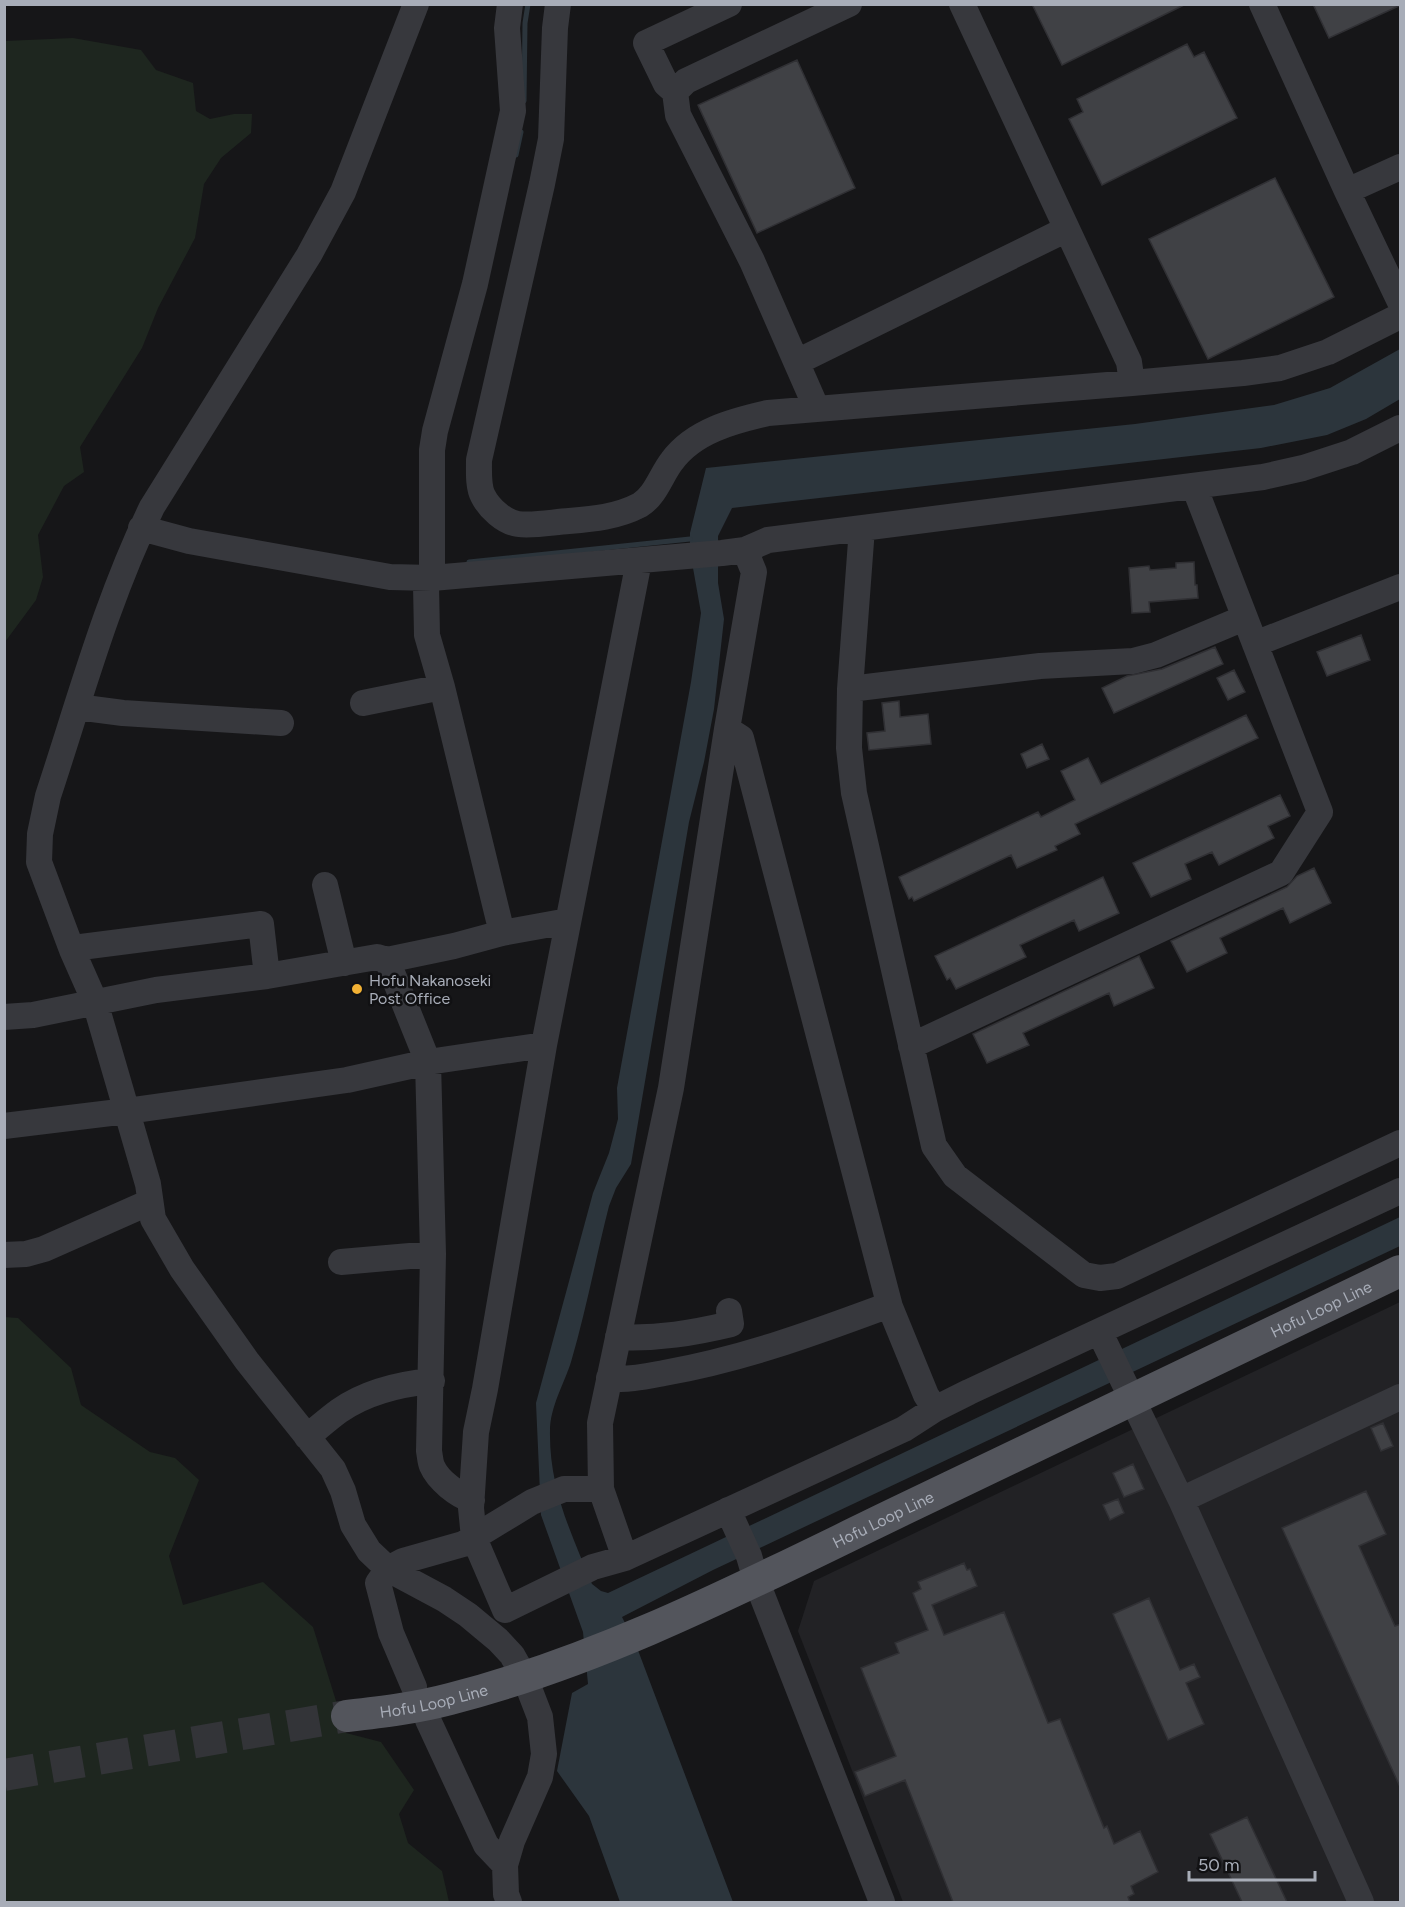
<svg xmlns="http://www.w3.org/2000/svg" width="1405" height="1907" font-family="Figtree,sans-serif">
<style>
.built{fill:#222225}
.green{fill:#1e261f}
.water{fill:#2c353c}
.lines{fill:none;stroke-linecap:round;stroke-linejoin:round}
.stream{stroke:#2c353c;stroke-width:5}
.building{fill:#404145;stroke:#303034;stroke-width:1.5}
.major-tunnel{stroke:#333438;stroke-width:32;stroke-dasharray:32 16;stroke-linecap:butt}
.minor{stroke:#37383d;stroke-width:26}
.major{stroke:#53555c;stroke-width:32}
.poi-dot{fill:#f2b134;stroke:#111113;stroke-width:2}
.labels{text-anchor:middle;stroke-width:5;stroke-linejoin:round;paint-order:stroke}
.poi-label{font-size:16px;fill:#a8adb8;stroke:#111113;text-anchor:start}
.street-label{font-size:16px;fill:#a8adb8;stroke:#111113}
</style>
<rect width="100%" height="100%" fill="#161618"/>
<path class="built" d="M1400,1302V1902H903L798,1631L814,1581Z"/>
<path class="green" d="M73,38L141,50L156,70L193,83L196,111L210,119L234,114H252L251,133L221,158L204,184L195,238L158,308L142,348L80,447L84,472L64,486L38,535L43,577L36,600L5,642V41Z
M4,1317L18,1318L71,1368L81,1405L150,1452L175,1458L199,1480L169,1556L183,1605L263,1582L313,1627L346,1733L381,1742L414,1790L399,1814L408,1843L442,1871L449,1902H5Z"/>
<path class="water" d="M1400,349V399L1366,419L1327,435L1261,448L732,508L718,536V583L724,619L714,709L704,762L689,822L631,1164L616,1188L609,1206C596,1257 586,1311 571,1362C564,1384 550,1407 550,1431C549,1488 571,1533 592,1584L601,1591L608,1593L1400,1217V1246L713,1570L622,1617L636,1645L733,1902H620L589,1816L557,1771L572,1693L588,1684L583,1632L541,1515L536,1403L593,1193L609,1153L618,1119L617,1088L691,682L701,613L690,551V533L706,468L1135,424L1274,405L1330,388Z"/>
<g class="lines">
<path class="stream" d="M524,101L525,23L528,4
M516,155L521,132
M469,562L690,539"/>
</g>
<path class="building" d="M1032,4H1186L1062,65Z
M1313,4H1401V5L1329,38Z
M1187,44L1194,57L1204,52L1237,118L1102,185L1069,119L1083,112L1077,99Z
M797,60L855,188L757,233L698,105Z
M1275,178L1334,297L1208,359L1149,239Z
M1194,562L1195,585H1197L1198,598L1149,602L1150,612L1132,613L1129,568L1149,566L1150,570L1176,568V563Z
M1361,635L1370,660L1327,676L1317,652Z
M1215,647L1223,664L1114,713L1102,688L1127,676L1162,669Z
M1234,670L1245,692L1228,700L1217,678Z
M899,701L900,717L928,714L931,744L869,750L867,733L885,731L882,703Z
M1246,715L1258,738L1075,824L1080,834L1055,846L1057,850L1017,868L1011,855L914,901L912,897L909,899L899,877L1038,812L1041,817L1075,800L1061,771L1088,758L1101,784Z
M1042,744L1049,759L1027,768L1021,754Z
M1280,795L1290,816L1268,826L1274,838L1219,865L1212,852L1185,864L1191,879L1151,897L1133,863Z
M1314,868L1331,903L1290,923L1283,908L1220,938L1227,953L1187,972L1171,941L1287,887L1297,876Z
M1103,877L1119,913L1079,931L1074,920L1020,945L1026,957L956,989L950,978L947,980L935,956Z
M1139,956L1154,988L1114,1006L1109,993L1023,1033L1029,1045L987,1063L973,1034Z
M1383,1423L1393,1446L1381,1451L1371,1428Z
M1133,1464L1144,1489L1124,1497L1113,1473Z
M1366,1491L1386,1534L1359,1546L1395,1626L1401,1624V1789L1282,1528Z
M1118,1499L1124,1513L1110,1520L1103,1505Z
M964,1563L967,1570L970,1569L977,1586L932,1605L944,1635L1004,1612L1048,1723L1060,1719L1104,1828L1107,1826L1114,1844L1140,1831L1158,1872L1131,1886L1134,1894L1128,1897L1130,1902H953L905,1780L865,1796L855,1772L896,1756L861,1668L899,1653L895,1643L928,1630L913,1593L921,1589L918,1582Z
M1149,1598L1180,1670L1194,1664L1200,1677L1186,1683L1204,1724L1168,1740L1113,1614Z
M1247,1817L1287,1902H1242L1210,1834Z"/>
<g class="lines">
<path class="major-tunnel" d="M4,1775L347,1716"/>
<path class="minor" d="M416,4L343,192L309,255L152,507C107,599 80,699 48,796L40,834L39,862L72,950L95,1002L148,1184L153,1219L182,1269L247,1361L333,1469L343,1491L353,1525L369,1551L388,1569L444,1599L468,1615L498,1640L512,1655L525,1678L540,1717L544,1754L540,1777L512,1841L505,1865L506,1894L509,1902
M558,4L555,28L551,139L542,184L479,460C479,471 478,487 483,496C489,508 504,522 518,524C534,526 553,522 569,521C593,519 617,517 640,505C656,495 661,475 672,461C694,431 733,421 768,413L1132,383L1243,373L1280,368L1328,352L1400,316
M962,4L1129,362L1132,383
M1262,4L1347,191L1400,302
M675,92L666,84L646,43L729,4
M1347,191L1400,167
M797,362L1067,229
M816,407L752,261L678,115L675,92L686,81L849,4
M141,528L189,541L390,577L432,578L722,553L745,550L768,540L1263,477L1303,468L1352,452L1400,428
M862,528L850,689L849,748L854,793L934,1146L955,1176L1084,1275L1100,1278L1117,1276L1400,1143
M639,561L544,1045L485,1389L476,1432L471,1508L474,1538L505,1610L593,1567L625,1558L904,1429L935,1409L969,1392L1400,1191
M1255,644L1400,587
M850,689L1040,666L1133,661L1156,655L1244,618
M363,703L442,687
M77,707L123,713L281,723
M727,729L741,738L890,1307L926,1395L935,1409
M325,885L344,963
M502,933L442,687L427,635L426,585L432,578V450L435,431L475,284L513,111L507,28L510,4
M72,950L81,947L261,924L267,976
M387,960L428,1062L433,1254L429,1451C430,1456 430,1461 432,1466C438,1480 457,1495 472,1500
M4,1017L33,1015L156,990L267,976L377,957L387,960L454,946L502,933L568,921
M911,1046L1281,873L1320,812L1194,486
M4,1126L127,1111L347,1080L428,1062L544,1045
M4,1255L26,1254L44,1249L150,1202
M341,1262L433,1254
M1100,1333L1181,1500L1361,1902
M618,1337C658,1339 693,1333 731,1324L729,1311
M609,1378C626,1381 648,1376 664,1373C742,1359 808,1335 881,1308L890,1307
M307,1437C318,1428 328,1419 339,1411C366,1392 400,1384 432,1381
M1181,1500L1400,1397
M728,1510L749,1556L756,1580L882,1902
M625,1558L601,1489L600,1423L671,1088L727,729L754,572L745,550
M414,1687L391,1633L378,1583L388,1569L403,1561L463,1544L532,1502L564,1489H601
M428,1720L486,1845L505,1865"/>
<path class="major" id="s1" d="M347,1716C382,1712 416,1708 450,1699C606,1659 751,1583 896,1513C1064,1432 1232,1352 1400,1271"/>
</g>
<circle class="poi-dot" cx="357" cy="989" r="6"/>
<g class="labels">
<g class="poi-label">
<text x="369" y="986">Hofu Nakanoseki<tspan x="369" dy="18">Post Office</tspan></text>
</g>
<g class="street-label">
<text dy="6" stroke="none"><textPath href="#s1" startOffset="1060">Hofu Loop Line</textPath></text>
<text dy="6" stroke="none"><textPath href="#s1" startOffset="574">Hofu Loop Line</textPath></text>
<text dy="6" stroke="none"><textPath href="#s1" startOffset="88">Hofu Loop Line</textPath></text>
</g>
</g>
<rect width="1405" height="1907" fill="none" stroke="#a8adb8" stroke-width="12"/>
<path d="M1189 1871v9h126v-9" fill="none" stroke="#a8adb8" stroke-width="3"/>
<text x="1198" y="1871" font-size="18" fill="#a8adb8" stroke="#111113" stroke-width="4.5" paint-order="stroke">50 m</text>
</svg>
